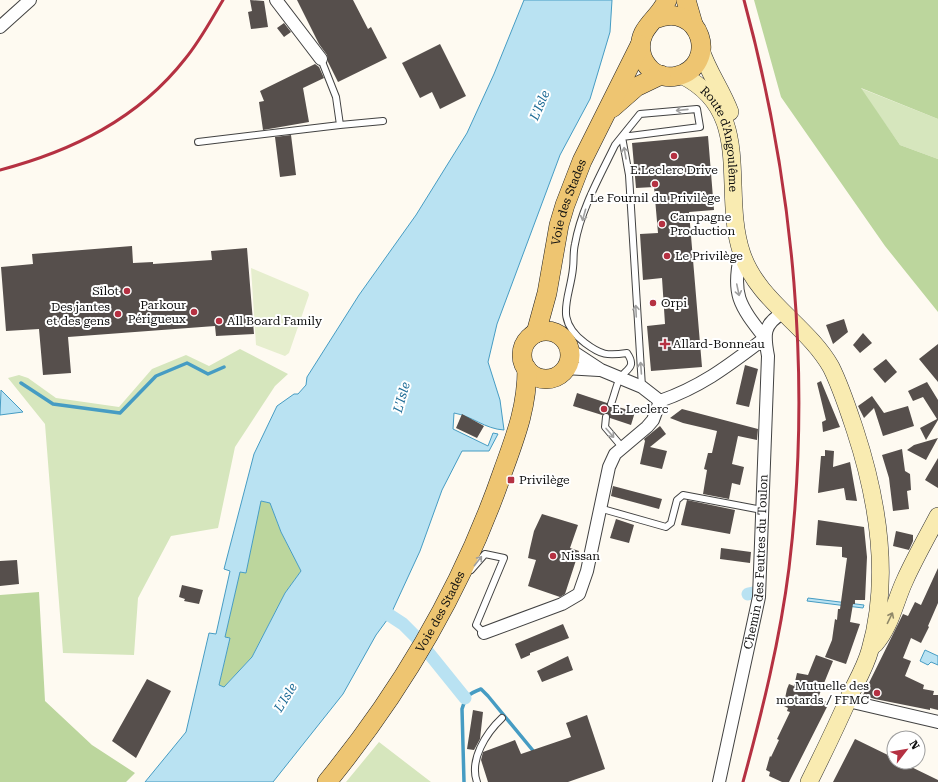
<svg xmlns="http://www.w3.org/2000/svg" width="938" height="782" font-family="'Roboto Serif',serif">
<style>
.green{fill:#d6e6bd}
.forest{fill:#bcd69d}
.pitch{fill:#e6eece}
.water{fill:#b9e2f2;stroke:#469cc3;fill-rule:evenodd}
.lines{fill:none;stroke-linecap:round;stroke-linejoin:round}
.stream{stroke:#469cc3;stroke-width:3.5}
.canal{stroke:#b9e2f2;stroke-width:13}
.building{fill:#564f4c}
.lane-casing{stroke:#424242;stroke-width:8}
.street-casing{stroke:#424242;stroke-width:14}
.secondary-casing{stroke:#313131;stroke-width:18}
.primary-casing{stroke:#202020;stroke-width:20}
.lane{stroke:#fff;stroke-width:6}
.street{stroke:#fff;stroke-width:12}
.secondary{stroke:#f9ebb1;stroke-width:17}
.primary{stroke:#eec571;stroke-width:19}
.rail{stroke:#b53142;stroke-width:3}
.oneway{stroke:#9f9f9f}
.oneway2{stroke:#908868}
.poi-dot{fill:#b53142;stroke:#fff;stroke-width:1.5}
.labels{text-anchor:middle;stroke-width:4;stroke-linejoin:round;paint-order:stroke}
.street-label{font-size:12px;fill:#0f0f0f;stroke:#fff}
.poi-label{font-size:12px;fill:#0f0f0f;stroke:#fff;text-anchor:start}
.water-label{font-size:13px;font-style:italic;fill:#216e98;stroke:#fff}
</style>
<rect width="100%" height="100%" fill="#fefaf1"/>
<path class="green" d="M860,88L938,119V159L900,145Z
M240,349L288,374L275,386L235,447L218,528L171,536L138,598L134,655L63,653L45,424L8,378L19,375L28,378L56,398L119,407L152,369L186,355L209,366Z
M379,742L431,782H346Z"/>
<path class="forest" d="M754,0H938V119L861,88L900,145L938,159V312L885,246L781,97Z
M260,501L270,503L281,532L301,571L285,593L252,657L224,687L219,685L230,638L225,637L240,571L246,573Z
M39,592L45,701L92,745L135,773L126,782H0V595Z"/>
<path class="pitch" d="M251,268L308,292L309,295L289,353L285,356L256,345Z"/>
<path class="water" d="M524,0H612L610,32L590,99L560,155L497,324L488,362L500,400L504,430C485,429 472,416 454,413L453,429L488,446L493,433L498,434L489,451H462L442,490L420,551L390,616L376,635L343,694L273,782H145L186,732L209,633L216,634L230,571L224,569L254,454L277,406L294,394H298L306,385L307,377L359,295L416,215L467,133L494,74ZM261,501L270,503L281,532L301,571L285,593L252,657L224,687L219,685L230,638L225,637L240,572L246,573Z
M1,390L23,412L0,415Z
M808,598L864,605L863,608L807,601Z
M925,650L938,656V665L931,662L928,665L920,661Z"/>
<g class="lines">
<path class="stream" d="M21,383L53,404L120,413L156,376L187,363L208,374L224,367
M464,782L462,709C466,696 468,694 481,689L488,696L535,753"/>
<path class="canal" d="M748,594L753,593
M377,607L403,624L415,636L465,698"/>
</g>
<path class="building" d="M250,0L264,1L268,27L251,29L248,12L252,11Z
M297,0H353L368,29L371,27L387,58L338,82L328,62L327,55L319,44Z
M284,23L291,32L284,37L277,28Z
M440,44L466,96L440,109L432,92L420,98L402,63Z
M315,64L319,67L324,78L303,88L309,122L263,130L259,102L264,101L260,91Z
M291,135L296,175L280,177L275,137Z
M708,136L714,210L689,212L702,367L651,371L647,326L665,324L662,278L643,280L640,234L658,233L654,187L636,188L632,143Z
M132,246L133,263L153,262V264L212,260L211,251L247,248L254,334L216,336L215,326L68,337L71,373L43,375L39,329L6,331L1,267L33,264L32,254Z
M844,319L848,332L833,344L826,325Z
M863,333L872,343L860,353L853,345Z
M938,344V382L919,359Z
M886,359L897,372L885,383L873,369Z
M745,365L758,369L749,407L736,404Z
M821,381L840,427L823,432L822,422L826,420L817,383Z
M927,382L938,400V420L926,440L920,428L937,419L923,397L913,401L908,391Z
M577,393L607,403L610,408L615,406L635,412L631,425L610,418L607,413L602,415L573,406Z
M872,396L884,413L908,406L914,426L883,436L874,408L864,418L858,406Z
M682,409L758,429L757,440L738,436L732,464L744,467L740,485L732,483L729,499L703,494L707,470L704,469L708,453H712L717,431L683,423L670,418Z
M462,414L484,426L477,438L456,428Z
M660,426L666,434L650,447L667,451L662,469L640,464L645,441L644,439Z
M938,438L926,460L907,450L914,445Z
M902,449L905,471L910,474L911,490L907,491L909,509L893,511L889,478L882,455Z
M825,450L834,451L833,467L850,462L857,501L846,500L844,488L818,493L821,456H825Z
M938,458V488L925,480Z
M613,486L662,499L659,509L611,496Z
M687,500L735,510L730,534L681,525Z
M542,514L578,525L570,548L579,551L565,594L560,597L528,586L536,560L528,558L530,548L534,531Z
M616,519L634,525L629,543L610,538Z
M818,520L864,527L867,557L865,600H855V604H853L850,622L860,624L846,664L825,657L832,640L835,619L837,620L838,609H840L847,558L842,557V547L816,545Z
M896,531L913,535V541L909,550L893,546Z
M721,548L751,552L750,563L720,559Z
M17,560L19,584L0,586V561Z
M938,568V603L928,626L929,627L921,643L911,638L903,658L911,661L905,676L924,685L923,689L934,691L933,695H938V710L930,708V710L875,699L863,695L903,614L908,616L915,602L921,605Z
M182,585L203,590L199,604L184,601L185,599L179,597Z
M563,624L569,638L530,653V655L521,659L515,644Z
M816,655L833,661L818,698L829,703L789,782H782L769,776L770,772L766,770L770,756L771,757L779,740L777,739L790,712L787,711L788,708L784,706V703L787,689L789,684L794,686L797,673L808,675Z
M568,656L573,670L542,682L537,671Z
M147,679L171,691L136,758L112,741Z
M473,710L483,712L480,739L474,750L467,749Z
M587,715L605,769L568,782H488L481,760L483,752L515,740L521,754L571,737L566,723Z
M855,739L894,758V762H901L938,780V782H833Z"/>
<g class="lines">
<g class="lane-casing">
<path id="lane" d="M340,125L383,121
M198,142L340,125L336,97L321,59
M611,404C614,396 616,387 619,380C624,369 638,369 627,353C607,356 601,355 585,343C553,319 570,299 573,268C574,260 573,252 575,244C581,209 600,176 615,145L640,114L697,109L700,127L622,137L629,175L642,387
M606,417L605,427L622,447
M599,508L666,527L671,523L677,500L683,495L762,510
M471,570L485,554L504,558L476,625L484,633
M477,782C469,760 486,733 502,718"/>
</g>
<g class="street-casing">
<g id="street">
<path d="M276,0L321,59"/>
<path d="M0,27L30,0"/>
<path d="M741,252C731,294 739,305 765,338"/>
<path d="M569,349L601,370L642,387L660,401C703,386 729,365 765,338"/>
<path d="M565,368L599,370"/>
<path d="M484,633L562,604L579,594L587,571L609,467L615,454L647,427L653,420L660,401"/>
<path d="M848,701L938,722"/>
<path id="s1" d="M719,782L759,597L768,356C764,335 763,324 783,313"/>
</g>
</g>
<g class="secondary-casing">
<g id="secondary">
<path d="M701,50C708,72 722,90 730,112"/>
<path id="s2" d="M681,75C756,111 720,190 742,254C758,301 807,325 831,367C841,387 848,409 855,430C878,500 891,577 870,650C866,665 858,679 851,693C838,723 824,752 809,782"/>
<path d="M875,644C891,626 895,601 905,580C915,558 927,537 938,516"/>
</g>
</g>
<g class="primary-casing">
<g id="primary">
<path d="M686,0L693,24"/>
<path d="M655,19C701,0 720,65 677,76C668,78 658,76 651,70C646,65 642,59 641,52C637,27 659,20 667,0"/>
<path d="M612,108L636,87L661,75"/>
<circle cx="546" cy="355" r="24"/>
<path id="s3" d="M536,333L547,293L559,225L565,205L582,161L640,45"/>
<path id="s4" d="M327,782C403,689 464,584 503,471C516,435 527,407 527,369"/>
</g>
</g>
<use href="#lane" class="lane"/>
<use href="#street" class="street"/>
<use href="#secondary" class="secondary"/>
<use href="#primary" class="primary"/>
<path class="rail" d="M0,170C72,151 138,119 185,59C200,41 211,20 223,0
M743,782C762,712 780,640 789,568C812,379 794,184 744,0"/>
</g>
<defs><path id="oneway-shaft" d="M-6 0H5M1.5-3L5.5 0L1.5 3" fill="none" stroke-width="1.6" stroke-linecap="round" stroke-linejoin="round"/></defs>
<g class="oneway">
<use href="#oneway-shaft" transform="translate(682 110) rotate(174)"/>
<use href="#oneway-shaft" transform="translate(625 153) rotate(-100)"/>
<use href="#oneway-shaft" transform="translate(584 215) rotate(106)"/>
<use href="#oneway-shaft" transform="translate(738 290) rotate(78)"/>
<use href="#oneway-shaft" transform="translate(636 311) rotate(-93)"/>
<use href="#oneway-shaft" transform="translate(641 368) rotate(-94)"/>
<use href="#oneway-shaft" transform="translate(610 433) rotate(49)"/>
<use href="#oneway-shaft" transform="translate(478 561) rotate(-52)"/>
</g>
<use class="oneway2" href="#oneway-shaft" transform="translate(890 618) rotate(-64)"/>
<g class="poi-dot">
<circle cx="674" cy="156" r="4"/>
<circle cx="655" cy="184" r="4"/>
<circle cx="662" cy="224" r="4"/>
<circle cx="667" cy="256" r="4"/>
<circle cx="127" cy="291" r="4"/>
<circle cx="653" cy="303" r="4"/>
<circle cx="194" cy="312" r="4"/>
<circle cx="118" cy="314" r="4"/>
<circle cx="219" cy="321" r="4"/>
<path d="M663 338h4v4h4v4h-4v4h-4v-4h-4v-4h4z"/>
<circle cx="604" cy="409" r="4"/>
<rect x="507" y="476" width="8" height="8" rx="2"/>
<circle cx="553" cy="556" r="4"/>
<circle cx="877" cy="693" r="4"/>
</g>
<g class="labels">
<g class="street-label">
<text dy="4" stroke="none"><textPath href="#s2" startOffset="81">Route d'Angoulême</textPath></text>
<text dy="4" stroke="none"><textPath href="#s3" startOffset="135">Voie des Stades</textPath></text>
<text dy="4" stroke="none"><textPath href="#s1" startOffset="224">Chemin des Feutres du Toulon</textPath></text>
<text dy="4" stroke="none"><textPath href="#s4" startOffset="205">Voie des Stades</textPath></text>
</g>
<g class="poi-label">
<text x="674" y="174" text-anchor="middle">E.Leclerc Drive</text>
<text x="655" y="202" text-anchor="middle">Le Fournil du Privilège</text>
<text x="670" y="221">Campagne<tspan x="670" dy="14">Production</tspan></text>
<text x="675" y="260">Le Privilège</text>
<text x="119" y="295" text-anchor="end">Sîlot</text>
<text x="661" y="307">Orpi</text>
<text x="186" y="309" text-anchor="end">Parkour<tspan x="186" dy="14">Périgueux</tspan></text>
<text x="110" y="311" text-anchor="end">Des jantes<tspan x="110" dy="14">et des gens</tspan></text>
<text x="227" y="325">All Board Family</text>
<text x="673" y="348">Allard-Bonneau</text>
<text x="612" y="413">E. Leclerc</text>
<text x="519" y="484">Privilège</text>
<text x="561" y="560">Nissan</text>
<text x="869" y="690" text-anchor="end">Mutuelle des<tspan x="869" dy="14">motards / FFMC</tspan></text>
</g>
<g class="water-label">
<text transform="translate(539 105) rotate(-67)" y="5">L'Isle</text>
<text transform="translate(401 397) rotate(-74)" y="5">L'Isle</text>
<text transform="translate(285 697) rotate(-58)" y="5">L'Isle</text>
</g>
</g>
<g transform="translate(906 750) rotate(59)"><circle r="19" fill="#ffffff" stroke="#9f9f9f"/>
<path d="M0-3L7 15L0 10L-7 15Z" fill="#b53142"/>
<text y="-6" font-size="11" font-weight="bold" text-anchor="middle" fill="#0f0f0f">N</text>
</g>
</svg>
